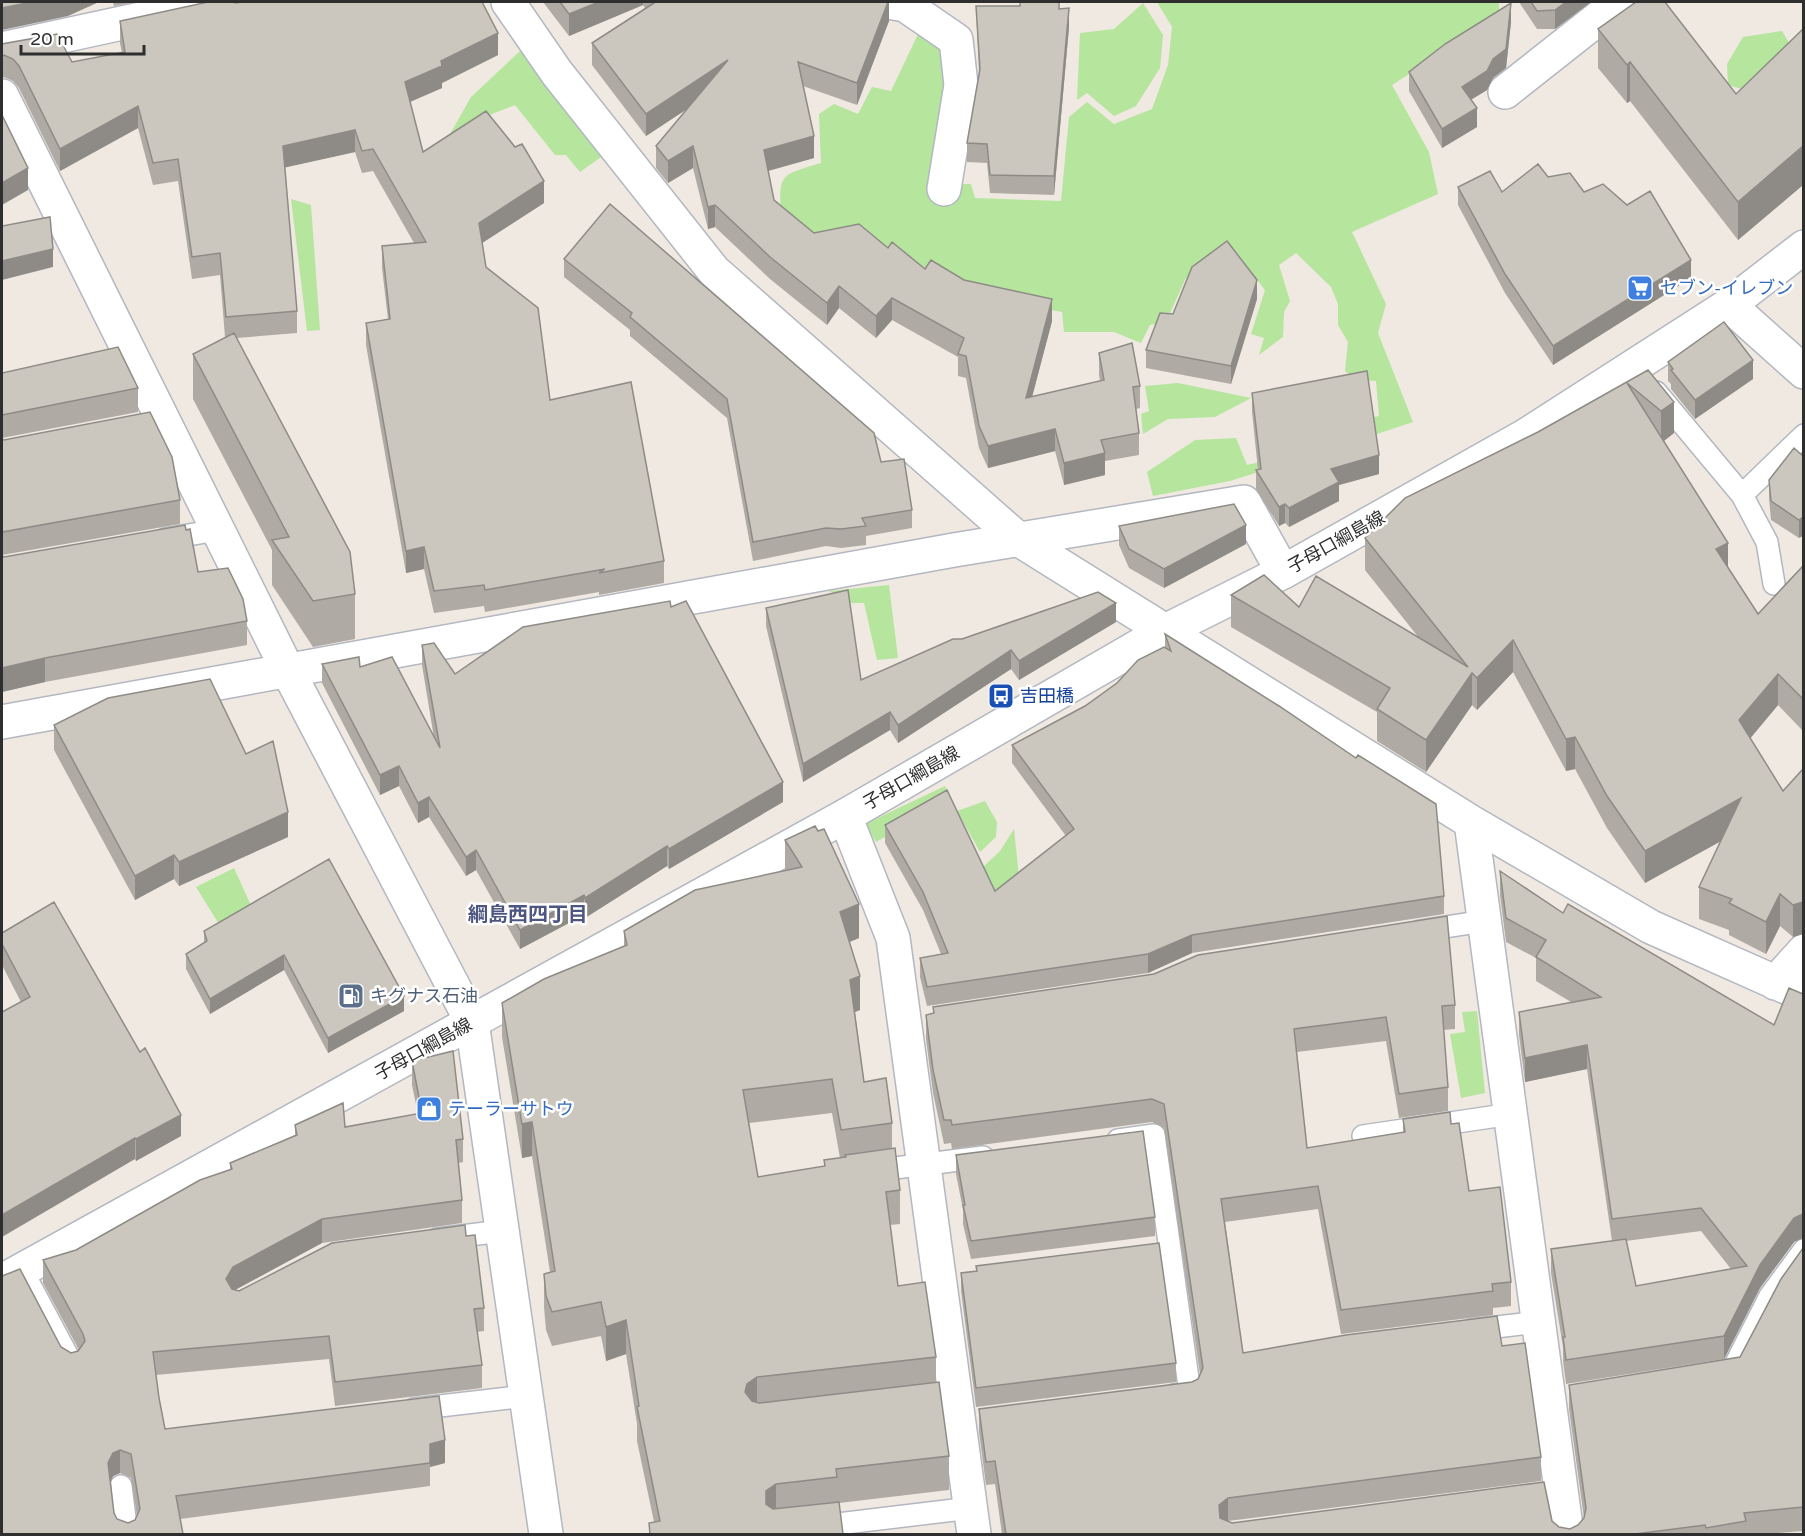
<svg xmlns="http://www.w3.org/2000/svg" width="1805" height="1536" font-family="'Varela Round','Noto Sans JP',sans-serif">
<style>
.green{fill:#b6e59e}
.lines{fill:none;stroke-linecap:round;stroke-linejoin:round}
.service-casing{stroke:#b4b7c1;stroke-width:24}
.minor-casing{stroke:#b4b7c1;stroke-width:36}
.tertiary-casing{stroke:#b4b7c1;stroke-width:36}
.secondary-casing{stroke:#b4b7c1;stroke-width:36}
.service{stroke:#fff;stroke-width:21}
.minor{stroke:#fff;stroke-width:33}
.tertiary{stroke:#fff;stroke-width:33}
.secondary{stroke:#fff;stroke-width:33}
.wall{fill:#afaba4;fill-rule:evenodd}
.shaded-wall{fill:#8e8b86}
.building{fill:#cbc7bf;stroke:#8e8b86;stroke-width:1.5;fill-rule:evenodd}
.labels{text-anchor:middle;stroke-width:5;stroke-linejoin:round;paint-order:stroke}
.shop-label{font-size:18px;fill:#366cbe;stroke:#fff;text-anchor:start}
.street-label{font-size:18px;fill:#2e2e2e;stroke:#fff}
.transit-label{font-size:18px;fill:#164399;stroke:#fff;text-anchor:start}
.service-label{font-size:18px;fill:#4e5e75;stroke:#fff;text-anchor:start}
.neighbourhood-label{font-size:20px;font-weight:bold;fill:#4d5680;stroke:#fff}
</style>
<rect width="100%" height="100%" fill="#efe9e1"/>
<path class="green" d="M1157,2H1499V10L1481,28L1392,85L1429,152L1438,194L1352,232L1386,304L1378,333L1413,422L1314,455L1312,430L1379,416L1376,381L1355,380L1345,371L1348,342L1338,325V304L1331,287L1296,253L1279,265L1290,301L1284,312L1283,337L1259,355L1264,338L1251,334L1265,290L1232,248L1199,282L1186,278L1166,322L1150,325L1141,343L1114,332H1064L1062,312L975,297L820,249L781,215C778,172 782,175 821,163L819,114L834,104L858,114L872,87L891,91L920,30L943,43L955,184H971L975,198L1061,201L1069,117L1087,102L1114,124L1152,109L1168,65L1172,27Z
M1143,3L1163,35L1160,68L1136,106L1114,116L1087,93L1077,100L1080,33L1114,29Z
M1782,31L1797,56L1762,95L1728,85L1727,64L1743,37Z
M520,51L601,157L580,172L566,155H555L515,105L479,119L445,143L471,97Z
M291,199L311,205L320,330L307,331Z
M1178,383L1251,398L1215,417L1168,419L1143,434L1141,414L1149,411L1145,386Z
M1236,438L1247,465L1302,453L1303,458L1230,481L1153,496L1147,472L1195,440Z
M889,585L898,658L877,660L864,603H850L829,591Z
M945,786L952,800L876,842L865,824Z
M985,801L997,822L996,837L980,852L957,811Z
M1014,829L1020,886L996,897L983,867L1000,851Z
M234,868L253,910L222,929L196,887Z
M1477,1011L1485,1093L1461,1098L1450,1034L1465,1032L1462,1012Z"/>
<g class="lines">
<g class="service-casing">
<path id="service" d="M1656,392L1742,495L1767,542L1774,584
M1742,495L1804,435
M165,539L217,530
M1420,931L1484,921
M1363,1136L1511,1114
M1118,1140L1154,1135L1190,1393L1174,1395
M871,1171L983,1157
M437,1239L502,1231
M22,1270L72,1364
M1471,1330L1539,1322
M1719,1373L1732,1371L1770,1296L1804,1250
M414,1409L526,1396
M121,1486L127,1534
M813,1527L971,1508"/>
</g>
<g class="minor-casing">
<path id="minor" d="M508,2L557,73L714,271L1018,539L1471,822L1651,927L1804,995
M888,2L905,5L956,40L961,85L944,189
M2,49L219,2
M1505,92L1619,2
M2,96L287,669L472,1022
M1729,305L1804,372
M2,722L954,550L1244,502L1283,572
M845,816L893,938L974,1534
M1471,822L1567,1534
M1775,983L1804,951"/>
</g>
<g class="tertiary-casing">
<path id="tertiary" d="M472,1022L546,1534"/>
</g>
<g class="secondary-casing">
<path id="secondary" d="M2,1281L845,816L1163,632L1283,572L1525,436L1729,305L1804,247"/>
</g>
<use href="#service" class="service"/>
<use href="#minor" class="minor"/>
<use href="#tertiary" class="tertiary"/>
<use href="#secondary" class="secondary"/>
</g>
<path class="wall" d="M113,2H135L114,6Z
M543,2H889V21L857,105L803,86L814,158L768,171L774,200L814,233L888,248L925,269L964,280L1052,321L1032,397L1100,381L1099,375V353L1140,386V408L1136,409L1139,433V455L1105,461V475L1064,485L1055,451L988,468L979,448L966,378L958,376V357L892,320L876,338L839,308L827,325L770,279L715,227L708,229L693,168L668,183L656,168V146L687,109L646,136L592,65V43L645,8L643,5L569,36Z
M1519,2H1591L1555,29H1537Z
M235,3L498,55L442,83V88L410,102L423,152L544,203L482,243L486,267L550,400L664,561V583L599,595V592L485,612L484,606L434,613L424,569L406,573L366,345V323L388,319L382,268V246L414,243L373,171L362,173L355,152L285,167L297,311V333L237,338L355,594V639L313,647L272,585V550L193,399V354L225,337L220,275L192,279L178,181L153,185L138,128L60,171L19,88L13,81L4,77L2,78V44L72,62L122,53L120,43V21Z
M976,6L1059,9L1069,27L1054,195L990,193L987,163L967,162V143L979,74Z
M1511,22L1506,68L1493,78L1487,90L1471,100L1477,127L1442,148L1409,91V72Z
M1598,29L1736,94L1803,29V185L1738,240L1630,101L1627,103L1598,68Z
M1458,187L1502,192H1584L1691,278L1553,365L1505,293L1458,205Z
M564,259L881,462L912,510V528L866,536V545L841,548L826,546L753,561L727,418L630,336V330L564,277Z
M1257,299L1231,384L1146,368V350L1173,314Z
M1668,362L1753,379L1695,419L1671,389V384L1668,381Z
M1648,370L1674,433L1664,441L1728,568L1758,614L1803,566V731L1778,705L1750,738L1783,791L1803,769V934L1793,937L1780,926L1766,954L1729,935V930L1699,919V887L1721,841L1645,883L1607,828L1575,769L1566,771L1513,672L1477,710L1472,705L1426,772L1377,741V712L1231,627V595L1299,607L1419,638L1365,570V538L1538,432Z
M2,373L138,388V412L2,438Z
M1252,393L1379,474L1339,485V501L1289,527L1285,523L1279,526L1256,489V470H1258L1252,412Z
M2,439L180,500V524L2,555Z
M1803,456L1799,538L1771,520L1769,498V480Z
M1119,526L1246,544L1164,588L1129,568L1119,545Z
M2,556L4,557L198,572L247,621V645L45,682L2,692Z
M671,607L783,802L669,869L667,866L585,918L584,915L520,949L476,870L466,876L429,817L418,823L399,786L380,795L322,683V664L360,667L434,738L422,665V645L455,674Z
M766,608L861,680L962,639L1116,622L1019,680L1011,669L898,743L890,730L803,782L766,626Z
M1165,634L1444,896V914L1192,953L1148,973L927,1006L920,977V958L941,954L923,910L885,843V825L995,891L1066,836L1012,763V745L1085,706L1165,647Z
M54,725L246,754L288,837L179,886L174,879L135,900L54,750Z
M785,840L859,938L849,942L860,1010L855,1012L864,1082L892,1123V1149L900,1190V1224L890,1225L898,1286L936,1357V1382L949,1456V1490L839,1503L843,1534H649V1523L654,1522L637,1441V1424L626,1354L606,1361L601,1336L552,1346L546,1330L544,1307V1274L550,1272L532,1156L522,1158L502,1037V1003L624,946V931L785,871ZM832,1113L840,1158L824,1160V1167L758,1177L749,1123Z
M329,859L404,1011L328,1053L284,970L210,1014L186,969V954L204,943V931Z
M1500,871L1563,913L1774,1025L1794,1242L1760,1288L1724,1359L1566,1384L1563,1361V1347L1551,1273V1249L1612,1241L1587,1069L1525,1082L1519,1035V1012L1571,1002L1536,981V958L1506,942L1500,895ZM1701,1231L1731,1269L1636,1286L1626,1241Z
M2,933L181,1136L136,1161L21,1002L2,965Z
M1455,1005V1029L1443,1030L1448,1087V1111L1399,1118L1386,1041L1297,1052L1307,1148L1403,1132V1119L1451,1124L1469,1191L1511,1282V1306L1493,1308V1315L1341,1334L1318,1209L1225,1222L1243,1353L1502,1346L1541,1457V1481L1228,1521L1232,1523L1552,1521L1559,1527L1570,1529L1578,1525L1584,1518L1569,1409V1385L1740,1357L1803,1248V1531L1765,1534H1002L995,1484L986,1485L979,1432V1409L1192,1382L1198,1379L1200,1374L1164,1128L1152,1122L952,1149L951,1143L944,1144L933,1093L926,1039V1015L933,1014V1007Z
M412,1061L463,1139V1162L459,1163L462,1200V1223L322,1243L235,1290L239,1291L466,1236L484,1308V1331L477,1332L482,1365V1388L335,1406L329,1359L156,1375L159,1398L165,1429L445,1463L430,1467V1486L180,1519L2,1534L61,1347L71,1353L78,1351L79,1350L43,1283V1260L76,1250L230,1170V1163L295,1135V1125L345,1127L418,1114L412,1085ZM120,1473L131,1478L137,1516L135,1520L128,1523L117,1519L114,1513L111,1482L113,1476Z
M956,1155L1155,1217V1236L971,1259L963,1224V1210L956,1174Z
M976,1266L1176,1363V1382L976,1407L961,1291V1273L976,1271Z"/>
<path class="shaded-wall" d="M32,2H99L68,16L2,30V8Z
M599,2H643V5L569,36V14Z
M888,2H889V21L857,105V83Z
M1566,2H1591L1555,29V10Z
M1511,3V22L1506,68L1493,78L1487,90L1462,105V87Z
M1069,8V27L1054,195V176Z
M498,33V55L442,83V88L405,104V82L441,61Z
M728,60V82L646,136V114Z
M1630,62V101L1627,103V65Z
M138,106V128L60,171V149Z
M1477,108V127L1442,148V129Z
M355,130V152L283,168V146Z
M814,136V158L764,172V150Z
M693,146V168L668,183V161Z
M1803,146V185L1738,240V202Z
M28,168V190L2,205V183Z
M544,181V203L479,245V223Z
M715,205V227L708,229V207Z
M53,249V267L2,280V261Z
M1691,260V278L1553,365V346Z
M1257,280V299L1231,384V366Z
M839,286V308L827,325V303Z
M892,298V320L876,338V316Z
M1052,299V321L1026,420V398Z
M1753,360V379L1695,419V400Z
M1674,402V433L1661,443V411Z
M1055,429V451L988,468V446Z
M1105,453V475L1064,485V463Z
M1379,455V474L1339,485V501L1289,527V508L1331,469Z
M1285,504V523L1279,526V507Z
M1803,517V536L1799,538V520Z
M1246,525V544L1164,588V569Z
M1728,543V575L1716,549Z
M424,547V569L406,573V551Z
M1116,603V622L1019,680V661Z
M1513,640V672L1477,710V678Z
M1011,650V669L898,743V725Z
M45,658V682L2,692V668Z
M1472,673V705L1426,772V740Z
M1778,674V705L1739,752V720Z
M890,712V730L803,782V764Z
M1575,737V769L1566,771V739Z
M399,766V786L380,795V775Z
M783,782V802L669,869V849Z
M429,797V817L418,823V803Z
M1741,798V830L1645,883V851Z
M288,812V837L179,886V862Z
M667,846V866L585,918V898Z
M476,850V870L466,876V857Z
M174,855V879L135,900V876Z
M1780,894V926L1766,954V922Z
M584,895V915L520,949V930Z
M1803,902V934L1793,937V905Z
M859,904V938L840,946V912Z
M1192,935V953L1148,973V954Z
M284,955V970L210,1014V999Z
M860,976V1010L850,1014V980Z
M404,996V1011L328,1053V1038Z
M1587,1045V1069L1525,1082V1058Z
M181,1115V1136L136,1161V1139Z
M532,1122V1156L522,1158V1124Z
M135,1138V1159L2,1237V1215Z
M1803,1214V1238L1794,1242L1760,1288L1724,1359V1336L1760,1265L1794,1218Z
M322,1219V1243L233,1291L226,1279L233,1267Z
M626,1320V1354L606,1361V1327Z
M757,1377V1411L745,1392L747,1384Z
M445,1440V1463L430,1467V1444Z
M120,1450V1473L113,1476L108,1487V1463L113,1453Z
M776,1484V1518L766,1525V1491Z
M1228,1498V1521L1219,1529V1505Z"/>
<path class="building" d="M2,2H32L2,8Z
M208,2H234L235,3L242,2H482L498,33L441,61L442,66L405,82L423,152L486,111L515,147L522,144L544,181L479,223L486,267L538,308L550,400L631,382L664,561L599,573L605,569L485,590L484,585L434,591L424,547L406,551L366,323L390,319L382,246L426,242L373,149L362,151L355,130L283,146L297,311L226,317L220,253L192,257L178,159L153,163L138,106L60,149L19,66L13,59L4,55L2,56V44L57,34L72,62L125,52L120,21Z
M560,2H599L569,14Z
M653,2H888L857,83L798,62L814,136L764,150L774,200L814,233L859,224L888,248L892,242L925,269L931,260L964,280L1052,299L1026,398L1104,380L1099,353L1132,343L1140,386L1133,387L1139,433L1101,440L1105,453L1064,463L1055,429L988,446L979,426L966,356L958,354L964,338L892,298L876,316L839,286L827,303L770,257L715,205L708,207L693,146L668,161L656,146L728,60L646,114L592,43L654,3Z
M1020,2H1059V9L1069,8L1054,176L990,175L987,144L967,143L980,69L976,6H1020Z
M1531,2H1566L1555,10L1537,11Z
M1636,2H1665L1736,94L1803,29V146L1738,202L1630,62L1627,65L1598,29Z
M1511,3L1506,49L1493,59L1487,71L1462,87L1477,108L1442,129L1409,72L1445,44Z
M2,115L28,168L2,183Z
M1538,164L1548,177L1570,173L1584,192L1603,184L1627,205L1650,191L1691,260L1553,346L1505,274L1458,187L1490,171L1502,192Z
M610,204L874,433L881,462L904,459L912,510L862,518L866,526L841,529L826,528L753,542L727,399L630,317L632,313L564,259Z
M50,217L53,249L2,261V226Z
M1227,241L1257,280L1231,366L1146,350L1160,313L1173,314L1192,267Z
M1724,322L1753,360L1695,400L1671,370L1673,369L1668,362Z
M234,333L350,552L355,594L313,601L272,540L289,537L193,354Z
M118,347L138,388L2,415V373Z
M1648,370L1674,402L1661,411L1627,383L1728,543L1716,549L1758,614L1803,566V699L1778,674L1739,720L1783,791L1803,769V902L1793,905L1780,894L1766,922L1729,903L1732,899L1699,887L1741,798L1645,851L1607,796L1575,737L1566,739L1513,640L1477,678L1472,673L1426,740L1377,709L1390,688L1231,595L1264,575L1299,607L1316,576L1468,667L1365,538L1405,498L1538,432Z
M1367,371L1379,455L1331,469L1339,482L1289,508L1285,504L1279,507L1256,470L1261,469L1252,393Z
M150,412L172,457L180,500L2,532V439L4,440Z
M1794,448L1803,456V517L1799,520L1771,501L1769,480Z
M1234,504L1246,525L1164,569L1129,549L1119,526Z
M185,525L186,530L190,529L198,572L228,568L243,599L247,621L45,658L2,668V556L4,557Z
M848,590L861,680L953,639H962L1098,592L1116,603L1019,661L1011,650L898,725L890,712L803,764L766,608Z
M670,601L671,607L686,601L783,782L669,849L667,846L585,898L584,895L520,930L476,850L466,857L429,797L418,803L399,766L380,775L322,664L359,657L360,667L392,657L440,748L422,645L434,643L455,674L523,627Z
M1165,634L1279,706L1356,758L1358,755L1436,804L1444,896L1192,935L1148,954L927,987L920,958L948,953L923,892L885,825L947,790L995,891L1074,829L1012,745L1085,706L1117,683L1138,660L1164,647L1171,651Z
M210,679L246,754L273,741L288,812L179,862L174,855L135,876L54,725L108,698Z
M815,826L818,831L824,829L859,904L840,912L860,976L850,980L864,1082L886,1078L892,1123L841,1130L832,1079L743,1090L758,1177L825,1166L824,1160L846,1157L845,1155L895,1148L900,1190L886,1192L898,1286L925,1282L936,1357L757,1377L747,1384L745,1392L752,1401L759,1403L939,1382L949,1456L836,1469L837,1477L776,1484L766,1491V1504L773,1509L839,1502L843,1534H650L649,1523L660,1521L637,1407L639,1406L626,1320L606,1327L601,1302L552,1312L546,1296L544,1274L555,1271L532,1122L522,1124L502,1003L544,979L627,945L624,931L695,890L802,867L785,840Z
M329,859L404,996L328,1038L284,955L210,999L186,954L207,941L204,931Z
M1500,871L1563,913L1568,904L1774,1025L1789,988L1803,994V1214L1794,1218L1760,1265L1724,1336L1566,1360L1563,1337H1565L1551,1249L1626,1239L1636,1286L1747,1266L1701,1208L1612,1219L1587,1045L1525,1058L1519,1012L1601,997L1536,957L1546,940L1506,918Z
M54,902L140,1052L145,1048L181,1115L136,1139L135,1138L2,1215V1012L30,997L2,944V933Z
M1447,916L1455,1005L1442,1006L1448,1087L1399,1094L1386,1017L1294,1029L1307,1148L1405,1132L1403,1119L1450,1112L1451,1124L1459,1123L1469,1191L1500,1187L1511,1282L1492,1284L1493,1291L1341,1310L1318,1186L1221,1199L1243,1353L1346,1335L1497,1316L1502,1346L1525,1343L1541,1457L1228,1498L1219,1505L1220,1518L1232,1523L1544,1482L1552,1521L1559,1527L1570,1529L1578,1525L1584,1518L1586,1508L1569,1385L1740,1357L1781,1279L1803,1248V1507L1744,1513L1746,1521L1706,1528L1705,1525L1635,1534H1006L995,1461L986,1462L979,1409L1192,1382L1198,1379L1203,1368L1164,1104L1152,1099L952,1125L951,1120H944L933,1070L926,1015L934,1013L933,1007L1154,974L1198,955Z
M453,1051L463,1139L456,1140L462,1200L322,1219L233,1267L226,1279L232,1289L239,1291L332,1243L465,1225L466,1236L475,1235L484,1308L474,1309L482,1365L335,1382L329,1336L153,1352L159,1398L165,1429L439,1396L445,1440L430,1444V1463L176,1496L183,1534H2V1276L20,1269L61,1347L71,1353L78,1351L85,1341L83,1334L43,1260L76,1250L200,1180L232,1169L230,1163L297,1135L295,1125L343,1103L345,1127L422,1113L412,1061ZM120,1450L131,1454L140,1509L135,1520L128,1523L117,1519L114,1513L108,1463L113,1453Z
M1143,1131L1155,1217L971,1241L963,1205H965L956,1155Z
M1159,1243L1176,1363L976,1388L961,1273L977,1271L976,1266Z"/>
<defs>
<g id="supermarket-square" transform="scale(1.35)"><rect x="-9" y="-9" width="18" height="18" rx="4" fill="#3f7fe0" stroke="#fff"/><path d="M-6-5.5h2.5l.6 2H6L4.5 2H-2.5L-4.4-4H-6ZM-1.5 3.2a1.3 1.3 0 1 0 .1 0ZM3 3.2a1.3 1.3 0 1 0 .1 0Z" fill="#fff"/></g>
<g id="bus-square" transform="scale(1.35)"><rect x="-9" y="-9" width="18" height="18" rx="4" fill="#1a4fb4" stroke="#fff"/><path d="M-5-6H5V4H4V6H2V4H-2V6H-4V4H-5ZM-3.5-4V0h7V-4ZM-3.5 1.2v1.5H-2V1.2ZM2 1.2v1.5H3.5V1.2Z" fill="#fff"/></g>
<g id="fuel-square" transform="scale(1.35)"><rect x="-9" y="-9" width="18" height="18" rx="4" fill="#5c6f8a" stroke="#fff"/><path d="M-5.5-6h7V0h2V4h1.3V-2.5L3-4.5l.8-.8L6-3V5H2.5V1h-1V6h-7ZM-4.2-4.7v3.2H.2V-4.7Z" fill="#fff"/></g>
<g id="shop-square" transform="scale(1.35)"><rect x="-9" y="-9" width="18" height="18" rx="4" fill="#3f7fe0" stroke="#fff"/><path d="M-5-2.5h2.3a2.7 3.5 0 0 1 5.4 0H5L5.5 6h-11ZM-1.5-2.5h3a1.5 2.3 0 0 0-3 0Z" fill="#fff"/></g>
</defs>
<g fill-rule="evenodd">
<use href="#supermarket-square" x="1640" y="288"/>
<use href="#bus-square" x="1001" y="696"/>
<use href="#fuel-square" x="351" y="996"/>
<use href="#shop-square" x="429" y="1109"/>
</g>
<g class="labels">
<g class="shop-label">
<text x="1660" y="294">セブン-イレブン</text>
<text x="448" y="1115">テーラーサトウ</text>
</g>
<g class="street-label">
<text transform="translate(1336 542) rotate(-29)" y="6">子母口綱島線</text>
<text transform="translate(911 778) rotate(-30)" y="6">子母口綱島線</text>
<text transform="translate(423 1049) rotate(-29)" y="6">子母口綱島線</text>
</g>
<g class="transit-label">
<text x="1020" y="702">吉田橋</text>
</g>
<g class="service-label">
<text x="370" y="1002">キグナス石油</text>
</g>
<g class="neighbourhood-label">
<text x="528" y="921">綱島西四丁目</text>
</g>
</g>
<rect width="1805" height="1536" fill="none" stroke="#2e2e2e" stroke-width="6"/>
<path d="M21 45v9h123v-9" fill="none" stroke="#2e2e2e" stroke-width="3"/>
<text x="30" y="45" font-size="18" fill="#2e2e2e" stroke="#ffffff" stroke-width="4.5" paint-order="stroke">20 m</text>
</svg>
